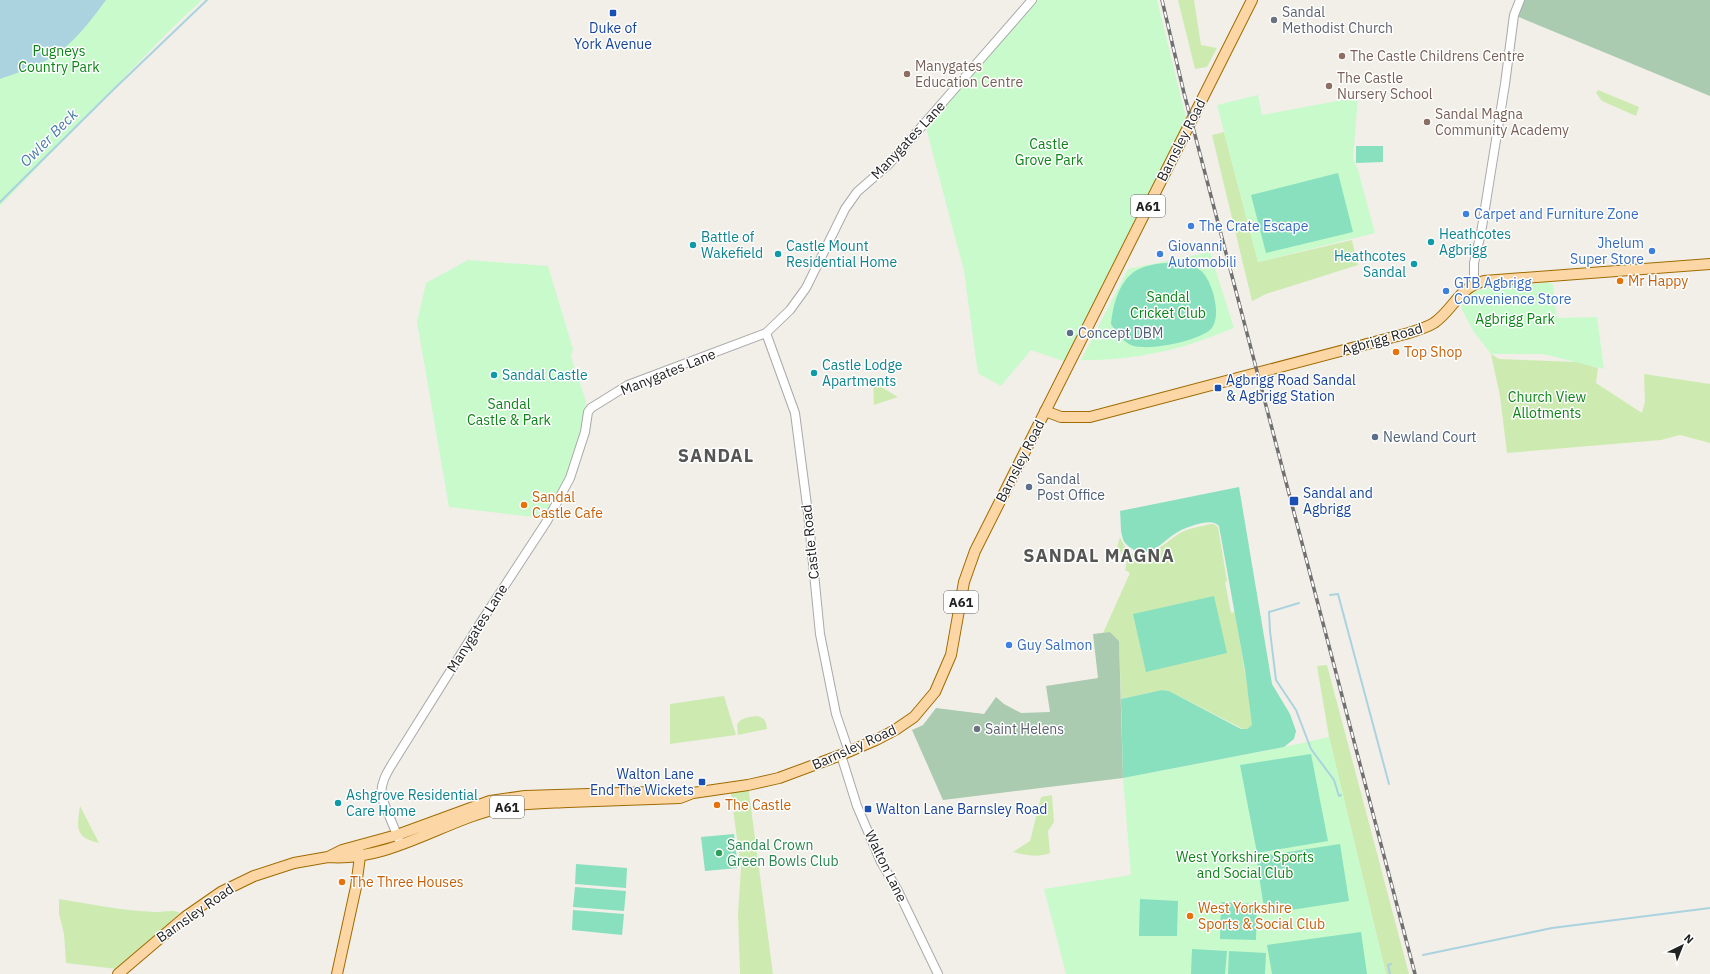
<svg xmlns="http://www.w3.org/2000/svg" width="1710" height="974" font-family="'IBM Plex Sans',sans-serif">
<style>
.grass{fill:#cdebb0}
.cemetery{fill:#aacbaf}
.park{fill:#c8facc}
.pitch{fill:#88e0be}
.water{fill:#aad3df}
.lines{fill:none;stroke-linecap:round;stroke-linejoin:round}
.stream{stroke:#aad3df;stroke-width:2}
.minor-casing{stroke:#a9a9a9;stroke-width:10}
.major-casing{stroke:#a06b00;stroke-width:12}
.minor{stroke:#fff;stroke-width:8}
.major{stroke:#fcd6a4;stroke-width:10}
.rail-casing{stroke:#707070;stroke-width:3.5}
.rail{stroke:#fff;stroke-width:2;stroke-dasharray:6;stroke-linecap:butt}
.transit-dot{fill:#1a4fb4;stroke:#fff;stroke-width:1.5}
.worship-dot{fill:#6b7280;stroke:#fff;stroke-width:1.5}
.education-dot{fill:#8d6e63;stroke:#fff;stroke-width:1.5}
.shop-dot{fill:#3f7fe0;stroke:#fff;stroke-width:1.5}
.culture-dot{fill:#0f9aa8;stroke:#fff;stroke-width:1.5}
.food-dot{fill:#e8710a;stroke:#fff;stroke-width:1.5}
.service-dot{fill:#5c6f8a;stroke:#fff;stroke-width:1.5}
.leisure-dot{fill:#2e9e5b;stroke:#fff;stroke-width:1.5}
.labels{text-anchor:middle;stroke-width:3;stroke-linejoin:round;paint-order:stroke}
.shield{fill:#fff;stroke:#646464;stroke-width:1}
.shield-label{font-size:13px;font-weight:bold;fill:#222}
.worship-label{font-size:14px;fill:#5b616d;stroke:#fff;text-anchor:start}
.transit-label{font-size:14px;fill:#164399;stroke:#fff;text-anchor:start}
.park-label{font-size:14px;fill:#0c8416;stroke:#fff}
.education-label{font-size:14px;fill:#785e54;stroke:#fff;text-anchor:start}
.street-label{font-size:14px;fill:#222;stroke:#fff}
.shop-label{font-size:14px;fill:#366cbe;stroke:#fff;text-anchor:start}
.culture-label{font-size:14px;fill:#0d838f;stroke:#fff;text-anchor:start}
.food-label{font-size:14px;fill:#c56008;stroke:#fff;text-anchor:start}
.service-label{font-size:14px;fill:#4e5e75;stroke:#fff;text-anchor:start}
.leisure-label{font-size:14px;fill:#27864d;stroke:#fff;text-anchor:start}
.water-label{font-size:15px;font-style:italic;fill:#4a7aab;stroke:#fff}
.district-label{font-size:18px;font-weight:bold;letter-spacing:1px;fill:#555;stroke:#fff}
</style>
<rect width="100%" height="100%" fill="#f2efe9"/>
<path class="grass" d="M1178,0H1194L1201,45L1217,48L1207,67L1195,69Z
M1598,90L1639,107L1636,116L1602,101L1596,93Z
M1224,132L1258,262L1352,240L1358,265L1266,294L1252,301L1212,135Z
M1491,354L1499,359L1577,362L1598,368L1596,383L1642,413L1645,401L1644,374L1710,384V443L1680,435L1661,440L1507,453L1500,396Z
M873,382L898,397L874,405Z
M1210,524H1214L1218,527L1227,581L1225,582L1231,613L1235,612L1253,721V725L1245,730L1169,691L1162,690L1121,699L1119,641L1110,632L1103,633L1130,573L1125,570L1127,562L1117,547L1120,537C1135,574 1160,546 1180,533C1189,528 1200,527 1210,524Z
M1327,665L1409,974H1386L1329,737L1317,666Z
M724,696L736,735L670,744V704Z
M757,716C765,718 766,721 767,729L738,735L737,725C741,717 749,717 757,716Z
M748,785L773,974H740L738,914L741,868L730,787Z
M1052,795L1054,822L1048,831L1050,853C1037,858 1026,855 1013,852L1030,841L1041,797Z
M80,806L99,843C74,837 77,828 80,806Z
M59,899C91,904 123,911 156,912C164,912 173,909 180,913L117,969L66,963L64,934L59,914Z"/>
<path class="cemetery" d="M1520,0H1710V96L1514,15Z
M1110,632L1119,641L1123,778L943,800L912,730L923,725L936,708L984,714L996,697L1004,704L1021,713L1050,712L1046,686L1098,678L1093,634Z"/>
<path class="park" d="M0,0H202L172,28L0,206Z
M1032,0H1157L1188,126L1069,363L1031,350L1001,386L979,374L977,367L964,271L925,124Z
M1258,95L1262,115L1358,97L1353,158L1358,170L1375,233L1258,262L1217,105Z
M1210,252L1234,328C1218,334 1203,340 1188,345C1154,355 1117,361 1081,360L1128,269Z
M468,260L548,266L573,349L571,357L586,401L585,422L569,471L543,518L449,507L417,322L426,283Z
M1546,281L1553,285L1557,318L1597,317L1604,369L1543,354H1491L1474,332L1461,308L1465,297C1478,288 1496,285 1512,284C1525,283 1533,287 1546,281Z
M1329,737L1386,974H1066L1044,889L1131,875L1123,778L1284,747Z"/>
<path class="pitch" d="M1356,146H1383V162L1356,163Z
M1338,173L1353,232L1266,253L1251,195Z
M1180,262C1188,264 1199,267 1204,274C1213,285 1222,317 1211,329C1199,341 1144,353 1129,344C1121,339 1116,332 1111,324C1113,305 1119,280 1137,270C1150,263 1166,263 1180,262Z
M1239,487L1272,684L1290,714L1296,731L1294,739L1284,747L1123,778L1121,699L1162,690L1169,691L1241,729H1247L1252,725L1245,670L1219,526C1214,521 1209,522 1202,523C1193,525 1184,528 1176,533C1163,541 1148,561 1131,548C1128,546 1124,543 1123,539C1120,531 1121,520 1120,511Z
M1214,596L1227,653L1146,672L1133,614Z
M1311,754L1328,841L1257,853L1240,765Z
M734,834L738,868L705,871L701,837Z
M1340,844L1349,901L1265,914L1256,857Z
M576,864L627,868L626,888L575,884Z
M575,887L626,891L624,911L573,907Z
M1140,899L1178,901L1177,936H1139Z
M1221,902L1257,904L1256,940L1220,939Z
M573,910L624,914L622,935L572,930Z
M1361,932L1367,974H1272L1267,945Z
M1192,949L1227,951L1225,974H1191Z
M1229,951L1266,953L1265,974H1228Z"/>
<path class="water" d="M0,0H106C89,23 70,49 43,62C30,69 14,74 0,79Z"/>
<g class="lines">
<path class="stream" d="M0,202L113,90L207,0
M1330,595L1338,594L1389,784
M1299,603L1269,612L1270,631L1276,680L1296,710L1311,749L1334,780L1339,796L1341,795
M1423,955L1552,928L1710,908
M1390,974L1388,965L1391,964"/>
<g class="minor-casing">
<path id="minor" d="M1474,284V263L1481,233L1505,84L1514,15L1520,0
M766,333L795,413L808,513L820,634L836,714L849,752
M841,755L857,806L881,862L897,889L938,974
M399,840L382,798C379,785 387,772 394,761L481,622L547,521L570,478L585,432L588,412L591,408L628,385L766,333L790,310L806,288L845,209L857,192L889,164L1032,0"/>
</g>
<g class="major-casing">
<path id="major" d="M1045,411L1061,417H1090L1405,334C1415,331 1426,328 1434,323C1454,309 1458,288 1484,281L1710,264
M328,857C391,862 445,819 504,807C525,803 547,803 568,802C605,801 643,799 680,798L693,793L748,785L779,778L841,755L876,740L895,730L914,717L935,692L951,655L964,582L975,551L1252,0
M118,974L185,917L221,892L254,876L294,863L328,857L342,850L397,835L490,801L525,796L653,792
M337,974L356,887L360,856L358,850"/>
</g>
<use href="#minor" class="minor"/>
<use href="#major" class="major"/>
<g class="rail-casing">
<path id="rail" d="M1162,0L1184,93L1415,974"/>
</g>
<use href="#rail" class="rail"/>
</g>
<g class="transit-dot">
<rect x="609" y="9" width="8" height="8" rx="2"/>
<rect x="1214" y="384" width="8" height="8" rx="2"/>
<rect x="1289" y="496" width="10" height="10" rx="2"/>
<rect x="698" y="778" width="8" height="8" rx="2"/>
<rect x="864" y="805" width="8" height="8" rx="2"/>
</g>
<g class="worship-dot">
<circle cx="1274" cy="20" r="4"/>
<circle cx="977" cy="729" r="4"/>
</g>
<g class="education-dot">
<circle cx="1342" cy="56" r="4"/>
<circle cx="907" cy="74" r="4"/>
<circle cx="1329" cy="86" r="4"/>
<circle cx="1427" cy="122" r="4"/>
</g>
<g class="shop-dot">
<circle cx="1466" cy="214" r="4"/>
<circle cx="1191" cy="226" r="4"/>
<circle cx="1652" cy="251" r="4"/>
<circle cx="1160" cy="254" r="4"/>
<circle cx="1446" cy="291" r="4"/>
<circle cx="1009" cy="645" r="4"/>
</g>
<g class="culture-dot">
<circle cx="1431" cy="242" r="4"/>
<circle cx="693" cy="245" r="4"/>
<circle cx="778" cy="254" r="4"/>
<circle cx="1414" cy="264" r="4"/>
<circle cx="814" cy="373" r="4"/>
<circle cx="494" cy="375" r="4"/>
<circle cx="338" cy="803" r="4"/>
</g>
<g class="food-dot">
<circle cx="1620" cy="281" r="4"/>
<circle cx="1396" cy="352" r="4"/>
<circle cx="524" cy="505" r="4"/>
<circle cx="717" cy="805" r="4"/>
<circle cx="342" cy="882" r="4"/>
<circle cx="1190" cy="916" r="4"/>
</g>
<g class="service-dot">
<circle cx="1070" cy="333" r="4"/>
<circle cx="1375" cy="437" r="4"/>
<circle cx="1029" cy="487" r="4"/>
</g>
<circle class="leisure-dot" cx="719" cy="853" r="4"/>
<g class="labels">
<g class="shield">
<rect x="1131" y="195" width="34" height="22" rx="3"/>
<rect x="944" y="591" width="34" height="22" rx="3"/>
<rect x="490" y="796" width="34" height="22" rx="3"/>
</g>
<g class="shield-label">
<text x="1148" y="211">A61</text>
<text x="961" y="607">A61</text>
<text x="507" y="812">A61</text>
</g>
<g class="worship-label">
<text x="1282" y="17">Sandal<tspan x="1282" dy="16">Methodist Church</tspan></text>
<text x="985" y="734">Saint Helens</text>
</g>
<g class="transit-label">
<text x="613" y="33" text-anchor="middle">Duke of<tspan x="613" dy="16">York Avenue</tspan></text>
<text x="1226" y="385">Agbrigg Road Sandal<tspan x="1226" dy="16">&amp; Agbrigg Station</tspan></text>
<text x="1303" y="498">Sandal and<tspan x="1303" dy="16">Agbrigg</tspan></text>
<text x="694" y="779" text-anchor="end">Walton Lane<tspan x="694" dy="16">End The Wickets</tspan></text>
<text x="876" y="814">Walton Lane Barnsley Road</text>
</g>
<g class="park-label">
<text x="59" y="56">Pugneys<tspan x="59" dy="16">Country Park</tspan></text>
<text x="1049" y="149">Castle<tspan x="1049" dy="16">Grove Park</tspan></text>
<text x="1168" y="302">Sandal<tspan x="1168" dy="16">Cricket Club</tspan></text>
<text x="1515" y="324">Agbrigg Park</text>
<text x="1547" y="402">Church View<tspan x="1547" dy="16">Allotments</tspan></text>
<text x="509" y="409">Sandal<tspan x="509" dy="16">Castle &amp; Park</tspan></text>
<text x="1245" y="862">West Yorkshire Sports<tspan x="1245" dy="16">and Social Club</tspan></text>
</g>
<g class="education-label">
<text x="1350" y="61">The Castle Childrens Centre</text>
<text x="915" y="71">Manygates<tspan x="915" dy="16">Education Centre</tspan></text>
<text x="1337" y="83">The Castle<tspan x="1337" dy="16">Nursery School</tspan></text>
<text x="1435" y="119">Sandal Magna<tspan x="1435" dy="16">Community Academy</tspan></text>
</g>
<g class="street-label">
<text transform="translate(908 140) rotate(-47)" y="5">Manygates Lane</text>
<text transform="translate(1181 140) rotate(-63)" y="5">Barnsley Road</text>
<text transform="translate(1382 339) rotate(-16)" y="5">Agbrigg Road</text>
<text transform="translate(668 372) rotate(-22)" y="5">Manygates Lane</text>
<text transform="translate(1020 461) rotate(-63)" y="5">Barnsley Road</text>
<text transform="translate(810 542) rotate(-96)" y="5">Castle Road</text>
<text transform="translate(477 628) rotate(-58)" y="5">Manygates Lane</text>
<text transform="translate(854 747) rotate(-24)" y="5">Barnsley Road</text>
<text transform="translate(886 866) rotate(64)" y="5">Walton Lane</text>
<text transform="translate(195 913) rotate(-35)" y="5">Barnsley Road</text>
</g>
<g class="shop-label">
<text x="1474" y="219">Carpet and Furniture Zone</text>
<text x="1199" y="231">The Crate Escape</text>
<text x="1644" y="248" text-anchor="end">Jhelum<tspan x="1644" dy="16">Super Store</tspan></text>
<text x="1168" y="251">Giovanni<tspan x="1168" dy="16">Automobili</tspan></text>
<text x="1454" y="288">GTB Agbrigg<tspan x="1454" dy="16">Convenience Store</tspan></text>
<text x="1017" y="650">Guy Salmon</text>
</g>
<g class="culture-label">
<text x="1439" y="239">Heathcotes<tspan x="1439" dy="16">Agbrigg</tspan></text>
<text x="701" y="242">Battle of<tspan x="701" dy="16">Wakefield</tspan></text>
<text x="786" y="251">Castle Mount<tspan x="786" dy="16">Residential Home</tspan></text>
<text x="1406" y="261" text-anchor="end">Heathcotes<tspan x="1406" dy="16">Sandal</tspan></text>
<text x="822" y="370">Castle Lodge<tspan x="822" dy="16">Apartments</tspan></text>
<text x="502" y="380">Sandal Castle</text>
<text x="346" y="800">Ashgrove Residential<tspan x="346" dy="16">Care Home</tspan></text>
</g>
<g class="food-label">
<text x="1628" y="286">Mr Happy</text>
<text x="1404" y="357">Top Shop</text>
<text x="532" y="502">Sandal<tspan x="532" dy="16">Castle Cafe</tspan></text>
<text x="725" y="810">The Castle</text>
<text x="350" y="887">The Three Houses</text>
<text x="1198" y="913">West Yorkshire<tspan x="1198" dy="16">Sports &amp; Social Club</tspan></text>
</g>
<g class="service-label">
<text x="1078" y="338">Concept DBM</text>
<text x="1383" y="442">Newland Court</text>
<text x="1037" y="484">Sandal<tspan x="1037" dy="16">Post Office</tspan></text>
</g>
<g class="leisure-label">
<text x="727" y="850">Sandal Crown<tspan x="727" dy="16">Green Bowls Club</tspan></text>
</g>
<g class="water-label">
<text transform="translate(49 138) rotate(-45)" y="5">Owler Beck</text>
</g>
<g class="district-label">
<text x="716" y="462">SANDAL</text>
<text x="1099" y="562">SANDAL MAGNA</text>
</g>
</g>
<g transform="translate(1682 946) rotate(43)" stroke="#ffffff" stroke-width="3" paint-order="stroke">
<path d="M0-3L7 15L0 10L-7 15Z" fill="#222222"/>
<text y="-6" font-size="11" font-weight="bold" text-anchor="middle" fill="#222222">N</text>
</g>
</svg>
